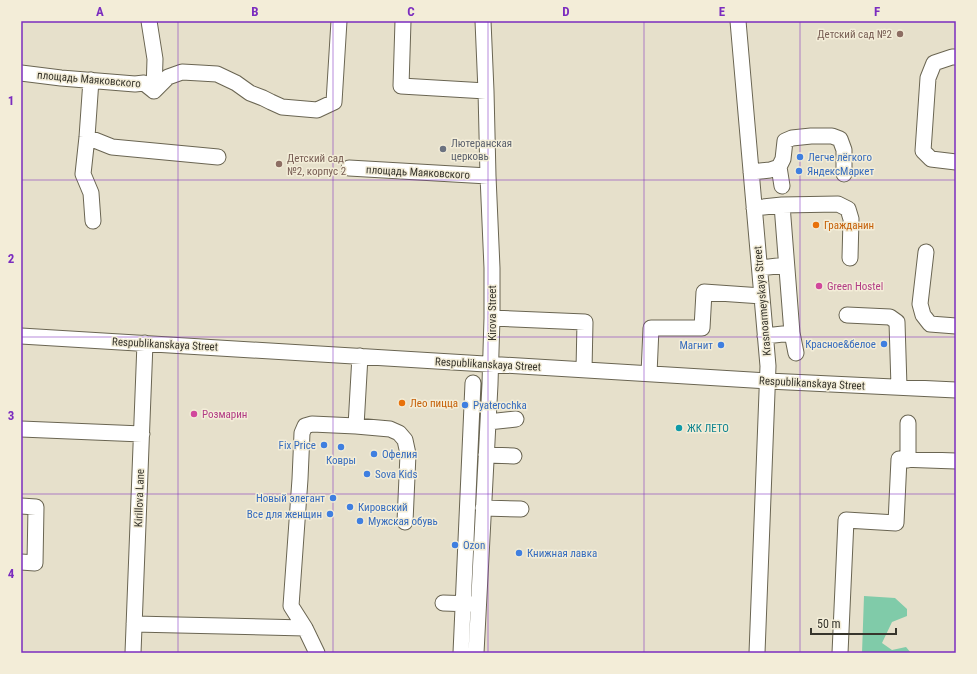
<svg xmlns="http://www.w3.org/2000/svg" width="977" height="674" font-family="'Roboto Condensed',sans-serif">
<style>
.green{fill:#80cba9}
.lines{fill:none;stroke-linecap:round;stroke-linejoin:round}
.minor-casing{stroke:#6a6552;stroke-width:17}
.minor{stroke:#fff;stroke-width:15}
.grid{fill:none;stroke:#7b2cbf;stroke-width:1;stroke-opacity:0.55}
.education-dot{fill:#8d6e63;stroke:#f3edd8;stroke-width:1.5}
.worship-dot{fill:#6b7280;stroke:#f3edd8;stroke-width:1.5}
.shop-dot{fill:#3f7fe0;stroke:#f3edd8;stroke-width:1.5}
.food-dot{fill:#e8710a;stroke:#f3edd8;stroke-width:1.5}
.hotel-dot{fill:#d1479c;stroke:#f3edd8;stroke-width:1.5}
.culture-dot{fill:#0f9aa8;stroke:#f3edd8;stroke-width:1.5}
.labels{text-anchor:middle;stroke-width:3;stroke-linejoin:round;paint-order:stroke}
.education-label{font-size:11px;fill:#785e54;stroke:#f3edd8;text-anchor:end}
.street-label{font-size:11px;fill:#37352c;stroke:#f3edd8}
.worship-label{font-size:11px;fill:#5b616d;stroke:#f3edd8;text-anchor:start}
.shop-label{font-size:11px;fill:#366cbe;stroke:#f3edd8;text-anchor:start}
.food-label{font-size:11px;fill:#c56008;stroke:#f3edd8;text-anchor:start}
.hotel-label{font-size:11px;fill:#b23c85;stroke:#f3edd8;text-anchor:start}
.culture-label{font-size:11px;fill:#0d838f;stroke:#f3edd8;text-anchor:start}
.neatline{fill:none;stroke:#7b2cbf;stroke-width:1.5}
.grid-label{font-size:13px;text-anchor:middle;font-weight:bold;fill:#7b2cbf}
</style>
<rect width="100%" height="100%" fill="#e6e0cb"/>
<path class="green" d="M864,596L895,598L907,609V616L892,622L882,643L892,650L906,647L911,653H862Z"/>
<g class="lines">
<g class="minor-casing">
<path id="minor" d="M149,21L155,59L154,91
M403,21L401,86L486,91
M738,21L768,366L757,653
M956,57H952L934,63L928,78L923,151L931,159L956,162
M21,73L61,78L135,84L144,83L154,91
M91,80L87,137L83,174L91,193L93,221
M154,91L168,77L182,72L200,73L217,74L236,83L250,93L263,98L271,102L282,107L317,110L334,102L339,21
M87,137L112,147L218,157
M779,167L782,186
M349,168L488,176
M751,172L770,170L779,167L783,159L785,141L792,138L811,136H832L840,139L844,150V174
M754,208L782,205L838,204L848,209L851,219L850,258
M926,252L920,304L923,315L930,324L956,326
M760,268L786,265
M847,315L890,317L897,322L899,387
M492,318L585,322L584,370
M792,333L796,353
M21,336L768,381L956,390
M765,336L792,333L782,205
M649,374L651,328H702L704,292L762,296
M488,422L516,419
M356,426L390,429L399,433L405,440L408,454L405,522
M21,429L142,434
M486,455L514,456
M908,460V423
M21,506L36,507L35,563L21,562
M483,508L521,509
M443,603L473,604
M134,624L305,628
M133,653L145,343
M317,653L305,628L291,606L300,479L302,433L305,426L312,424L356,426L360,356
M461,653L473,383
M476,653L490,384L492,318V268L488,176L486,91L483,21
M840,653L846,520L896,523L899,459L956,461"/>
</g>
<use href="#minor" class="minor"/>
</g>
<path class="grid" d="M178,21V653M333,21V653M488,21V653M644,21V653M800,21V653M21,180H956M21,337H956M21,494H956"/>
<g class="education-dot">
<circle cx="900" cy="34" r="4"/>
<circle cx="279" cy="164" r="4"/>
</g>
<circle class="worship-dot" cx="443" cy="149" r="4"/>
<g class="shop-dot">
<circle cx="800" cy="157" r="4"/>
<circle cx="799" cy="171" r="4"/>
<circle cx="884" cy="344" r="4"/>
<circle cx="721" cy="345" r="4"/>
<circle cx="465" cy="405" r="4"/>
<circle cx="324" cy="445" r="4"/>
<circle cx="341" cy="447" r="4"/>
<circle cx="374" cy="454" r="4"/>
<circle cx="367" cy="474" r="4"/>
<circle cx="333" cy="498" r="4"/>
<circle cx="350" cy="507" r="4"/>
<circle cx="330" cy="514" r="4"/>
<circle cx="360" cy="521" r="4"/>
<circle cx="455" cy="545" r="4"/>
<circle cx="519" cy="553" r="4"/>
</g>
<g class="food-dot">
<circle cx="816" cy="225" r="4"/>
<circle cx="402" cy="403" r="4"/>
</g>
<g class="hotel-dot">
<circle cx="819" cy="286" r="4"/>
<circle cx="194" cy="414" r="4"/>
</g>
<circle class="culture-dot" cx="679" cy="428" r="4"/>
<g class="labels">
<g class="education-label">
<text x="892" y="38">Детский сад №2</text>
<text x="287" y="162" text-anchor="start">Детский сад<tspan x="287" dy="13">№2, корпус 2</tspan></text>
</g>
<g class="street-label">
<text transform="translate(89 79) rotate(5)" y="4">площадь Маяковского</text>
<text transform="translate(418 172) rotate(3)" y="4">площадь Маяковского</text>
<text transform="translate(762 301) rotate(-95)" y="4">Krasnoarmeyskaya Street</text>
<text transform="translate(492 313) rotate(-90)" y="4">Kirova Street</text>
<text transform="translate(165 344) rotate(3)" y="4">Respublikanskaya Street</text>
<text transform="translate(488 364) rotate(3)" y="4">Respublikanskaya Street</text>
<text transform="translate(812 383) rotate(3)" y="4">Respublikanskaya Street</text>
<text transform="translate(139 498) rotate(-88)" y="4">Kirillova Lane</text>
</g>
<g class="worship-label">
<text x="451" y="147">Лютеранская<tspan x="451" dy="13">церковь</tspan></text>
</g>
<g class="shop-label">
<text x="808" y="161">Легче лёгкого</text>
<text x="807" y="175">ЯндексМаркет</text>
<text x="876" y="348" text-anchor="end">Красное&amp;белое</text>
<text x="713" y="349" text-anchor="end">Магнит</text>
<text x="473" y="409">Pyaterochka</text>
<text x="316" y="449" text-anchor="end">Fix Price</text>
<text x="382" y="458">Офелия</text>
<text x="341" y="464" text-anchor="middle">Ковры</text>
<text x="375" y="478">Sova Kids</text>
<text x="325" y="502" text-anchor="end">Новый элегант</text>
<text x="358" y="511">Кировский</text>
<text x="322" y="518" text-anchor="end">Все для женщин</text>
<text x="368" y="525">Мужская обувь</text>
<text x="463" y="549">Ozon</text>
<text x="527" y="557">Книжная лавка</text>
</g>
<g class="food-label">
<text x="824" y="229">Гражданин</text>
<text x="410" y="407">Лео пицца</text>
</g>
<g class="hotel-label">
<text x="827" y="290">Green Hostel</text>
<text x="202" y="418">Розмарин</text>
</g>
<g class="culture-label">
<text x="687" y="432">ЖК ЛЕТО</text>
</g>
</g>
<rect width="977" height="674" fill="none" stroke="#f3edd8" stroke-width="44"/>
<path d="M811 628v6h85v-6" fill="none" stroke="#37352c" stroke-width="2"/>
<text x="817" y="628" font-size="12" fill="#37352c" stroke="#f3edd8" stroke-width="3" paint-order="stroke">50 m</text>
<rect x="22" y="22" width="933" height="630" class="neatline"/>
<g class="grid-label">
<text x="100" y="16">A</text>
<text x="255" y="16">B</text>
<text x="411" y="16">C</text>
<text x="566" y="16">D</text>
<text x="722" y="16">E</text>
<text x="877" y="16">F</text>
<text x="11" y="105">1</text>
<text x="11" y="263">2</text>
<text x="11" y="420">3</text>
<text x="11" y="578">4</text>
</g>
</svg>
